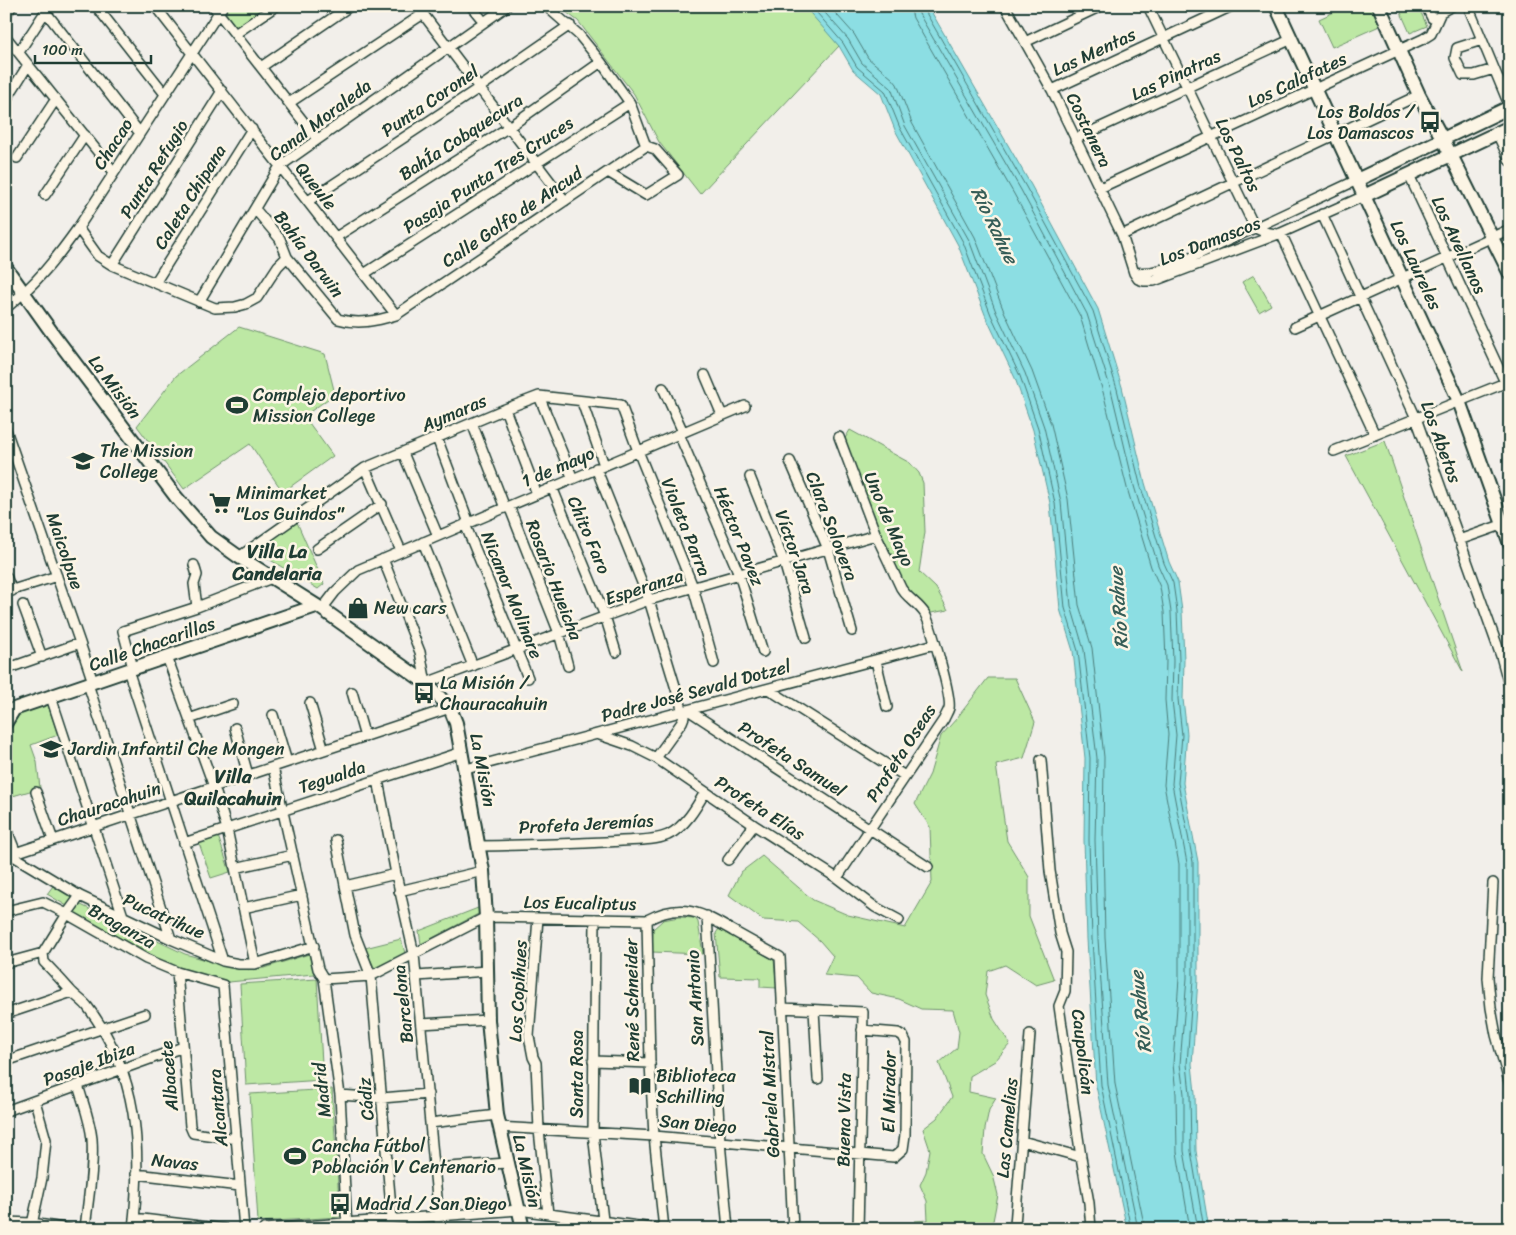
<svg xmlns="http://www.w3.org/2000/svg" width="1516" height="1235" font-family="Sriracha,sans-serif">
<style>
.green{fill:#bde8a4;stroke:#6e926c}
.water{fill:#8cdee3;stroke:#609e9d}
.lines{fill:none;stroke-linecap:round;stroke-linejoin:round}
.shore{stroke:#4b7d7a;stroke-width:1}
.street-casing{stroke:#1f3d34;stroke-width:12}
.secondary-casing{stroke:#1f3d34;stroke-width:16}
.street{stroke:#fcf5e5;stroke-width:9}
.secondary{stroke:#fcf5e5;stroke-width:12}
.labels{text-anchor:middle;stroke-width:5;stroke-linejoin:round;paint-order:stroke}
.street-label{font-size:18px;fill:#1f3d34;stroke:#fcf5e5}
.poi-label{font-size:18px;fill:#1f3d34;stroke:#fcf5e5;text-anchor:start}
.water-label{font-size:19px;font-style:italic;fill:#355d57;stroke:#fcf5e5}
.neighbourhood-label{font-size:19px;font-weight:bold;fill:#1f3d34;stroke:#fcf5e5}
</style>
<rect width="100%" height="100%" fill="#f2efea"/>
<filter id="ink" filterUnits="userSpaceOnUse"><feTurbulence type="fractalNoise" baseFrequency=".02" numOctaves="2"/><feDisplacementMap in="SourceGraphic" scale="10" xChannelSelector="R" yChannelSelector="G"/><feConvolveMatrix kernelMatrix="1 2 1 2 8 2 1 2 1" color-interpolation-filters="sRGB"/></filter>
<g filter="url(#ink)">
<path class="green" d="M229,6H268L236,27L225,12Z
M558,6H807L839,46L700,194L659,142L634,94L578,21Z
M1347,6H1375L1384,24L1332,47L1319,19Z
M1398,6H1418L1427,26L1410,33Z
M1254,275L1271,305L1259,312L1242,282Z
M239,327L325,354L335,394L304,416L333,456L283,492L250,444L184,489L137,426L176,376Z
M850,430L910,463L919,473L923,483L925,532L919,572L936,588L948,610L931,613L906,592L876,525L844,440Z
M1385,441L1463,672L1346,456Z
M296,520L324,584L318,589L254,550Z
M988,678H1015L1035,722L1024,758L996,765L1007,841L1029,877V916L1054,980L1036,985L1005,965L988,971L985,995L994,1019L1010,1044L995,1061L970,1076L969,1092L996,1098L989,1110L985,1129L983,1154L993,1175L998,1195L993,1221L981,1229H915V1221L928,1220L927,1201L920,1185L926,1172L930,1150L923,1129L937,1118L952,1097L939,1063L957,1048L959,1032L953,1010L921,1009L899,999L871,993L857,978L824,975L833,956L820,941L798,922L763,920L729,895L741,872L762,856L813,900L848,915L905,928L932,882L930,827L915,804L930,774L941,736L957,718Z
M47,702L58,735L31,745L37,762L40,788L6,798V738L21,711Z
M218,836L230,872L211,878L199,843Z
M53,886L74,897L67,906L47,894Z
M81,905L185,954L231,967L251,970L264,968L309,954L314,974L229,982L174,967L74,913Z
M478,908L480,913L421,944L419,931Z
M679,917L695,918L698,922L703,954L652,952L653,929L663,920Z
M719,929L774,960L777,988L760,987V978L720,977L716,933Z
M401,939L405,953L375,969L365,948Z
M317,979L323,1080L246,1085L240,984Z
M332,1089L340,1217L258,1222L250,1094Z"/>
<path class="water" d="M804,6H928L1031,185L1098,309L1122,387L1145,483L1169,562L1178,582L1182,611L1184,660L1183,699L1187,734L1183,783L1198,862V979L1192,1064L1195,1093L1196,1151L1209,1229H1127L1096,1086L1087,939L1084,840L1085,758L1073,651L1060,609L1050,503L1033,430L1015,378L986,317L958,245L895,130L881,94L853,70L839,46Z"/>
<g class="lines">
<path class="shore" d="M811,6L843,43L857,67L885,91L900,128L963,242L991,315L1020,376L1038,428L1055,503L1065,608L1078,651L1090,758L1089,840L1092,939L1101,1085L1131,1229
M819,6L848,39L862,63L891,88L905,126L969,240L996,312L1025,373L1044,427L1061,502L1071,606L1084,650L1097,758L1095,840L1098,939L1108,1085L1138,1229
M829,6L854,34L868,58L893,79L897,84L912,123L975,237L1003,309L1032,371L1051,424L1068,499L1079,605L1092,648L1104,757L1103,840L1105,938L1115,1084L1145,1229
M910,6L913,18L1014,194L1080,316L1103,392L1127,488L1151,567L1160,587L1164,612L1166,661L1165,700L1168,735L1164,785L1179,864V978L1173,1064L1176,1094L1177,1152L1190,1229
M918,6L919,14L1021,190L1087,314L1111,390L1134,486L1158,565L1167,585L1171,612L1173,661L1172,700L1176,735L1172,784L1187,863V978L1180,1064L1184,1094V1151L1198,1229
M924,6L925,11L1026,187L1093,311L1117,389L1140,484L1164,563L1173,583L1177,611L1179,660L1178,699L1182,735L1178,783L1193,862V979L1187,1064L1190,1094L1191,1151L1204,1229"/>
<g class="street-casing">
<path id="street" d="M96,6L165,94
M155,6L396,315
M213,6L317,139
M417,6L565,201
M471,6L484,22
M546,6L579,35L601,62L630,103L646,146
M1005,6L1052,90L1122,235L1134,273L1138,279L1144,281H1154L1281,233L1364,196
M1148,6L1255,228L1264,232L1276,234
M1426,6L1432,18L1437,21
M1468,6L1510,107
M45,11L139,132
M6,14L12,6
M235,34L276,6
M6,37L114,172
M1482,40L1457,48L1455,58L1463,75H1474L1494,69
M1025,42L1101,6
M19,52L49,6
M261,67L350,6
M1052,90L1232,6
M6,100L28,65
M289,103L423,14
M1497,133L1510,161
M1075,139L1292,39
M17,158L56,99
M608,172L646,195L678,175L655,149L646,146
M1409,175L1505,382
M1100,188L1423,39L1431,34L1441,12L1452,6
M45,195L85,135
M308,201L479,88L570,25
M255,209L280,239L287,257L338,319C358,325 376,321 396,315L646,146
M1322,214L1416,418L1501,656L1510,689
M78,228L98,256L112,265L215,308L235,307L246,304L257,298L278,266L287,257
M1281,233L1375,435
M1122,235L1419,95
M336,237L509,127L601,62
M112,265L222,91
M1134,273L1151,272L1171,267L1357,180
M364,274L630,103
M155,283L252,129
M199,302L280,166L507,6
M6,308C36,284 56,259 78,228L223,6
M1295,327L1510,229
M705,375L722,415
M663,388L683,432
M539,396L573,479
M582,402L604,465
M505,409L537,494
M472,423L505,508
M6,430L80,643L93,682
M679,434L739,574L763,652
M437,438L469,523
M1334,451L1510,381
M403,453L438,536
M790,461L828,549L852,631
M365,468L401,551
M596,468L649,600L683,712L684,717L682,722L656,758
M750,477L784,562L806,638
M552,487L605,616L616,652
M509,506L559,633L568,666
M465,524L528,678
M1459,540L1510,522
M423,542L473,666
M317,549L382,504
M239,557L365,468L505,409L539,396L621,405L638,451L693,587L714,663
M383,559L420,652L426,683L649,600L876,535
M194,565L197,575L194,584L197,607
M6,576L12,591
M6,592L57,576
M23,605L42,657
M322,609L335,592L358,570L745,406
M167,657L214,787L227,829L255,964
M876,661L887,707
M133,668L123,631L197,607L272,578
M6,669L80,643
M128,670L223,961
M88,684L171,939
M768,689L905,776
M352,692L365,737
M51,697L123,916
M310,703L324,750
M688,710L928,867
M273,715L287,762
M189,719L233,704
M235,728L248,775
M597,734L632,746L656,758L754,825L837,878L875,907L899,920
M1041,760L1050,871L1060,933L1066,952L1065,991L1059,1006L1081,1157L1089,1203L1091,1229
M273,767L318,969L324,979L371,976L486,917L647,920C682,901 702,913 733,931C749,940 765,949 780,957L793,1229
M466,769L935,644
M378,780L396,874L414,954L440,1229
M36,792L53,840
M6,828L16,853
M336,840L355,935L371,976L392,1219
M184,843L462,752
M479,846C527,845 574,844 622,841C636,840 654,841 668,835C685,827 696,808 705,792
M10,854L80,896L171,939L223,961L239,964H255L314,946
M6,856L450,708
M728,860L754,825
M235,868L293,855
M837,878L944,719C945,716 948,712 949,708C952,698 931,625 925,614C919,604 907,598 901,588L876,535L839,437
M1493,883L1488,978L1491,1008L1496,1035L1510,1085
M345,886L396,874
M399,891L483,871
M80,896L67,914L43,953L44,962C53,971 62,981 70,990C75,996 82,1000 87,1006C139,1074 142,1147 133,1229
M243,908L302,895
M6,911L43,902L67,914L146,959L177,972L223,985L244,1229
M707,916L720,1142L728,1229
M538,918L529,1036L533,1057L536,1063L539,1130L548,1214
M595,919L593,1133L604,1229
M647,920L650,1063L654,1136L664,1229
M6,963L43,953
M177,972L190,1126L193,1133L237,1139
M417,976L487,971
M324,979L340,1095L347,1229
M782,1008L863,1012L858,1229
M814,1010L818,1079
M6,1014L72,992
M421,1024L488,1020
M6,1061L145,1014
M593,1061L650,1063
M78,1085C83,1103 90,1120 92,1139C94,1169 88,1199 85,1229
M340,1095L382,1098L428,1094
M6,1111L183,1047
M430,1123L497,1115
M499,1127L654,1136L894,1157L903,1149L905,1135L906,1042L903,1036L898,1033L862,1030
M1022,1141L1081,1157
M434,1168L507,1163
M136,1174L240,1186
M134,1218L225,1229
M6,1222L32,1223L69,1229
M1015,1225L1030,1034
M31,1229L42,1178L46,1140L35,1101
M264,1229L519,1210L660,1229"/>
</g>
<g class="secondary-casing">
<path id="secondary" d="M1276,6L1459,401L1510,544
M1379,6L1419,95L1451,155L1510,274
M1357,180L1510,107
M1364,196L1510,127
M6,268L53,334L176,497L211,537L239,557L322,609L426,683L450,708L456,723L483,871L486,917L488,1020L497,1115L523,1229
M6,722L14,709L316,606"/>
</g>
<use href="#street" class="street"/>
<use href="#secondary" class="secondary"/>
</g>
</g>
<defs>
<g id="bus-bare" transform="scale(1.725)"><path d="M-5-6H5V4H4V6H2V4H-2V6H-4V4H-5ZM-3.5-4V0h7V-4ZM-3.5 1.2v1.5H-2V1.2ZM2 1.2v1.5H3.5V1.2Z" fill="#1f3d34" stroke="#fcf5e5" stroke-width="2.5" paint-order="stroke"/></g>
<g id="stadium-bare" transform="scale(1.725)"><path d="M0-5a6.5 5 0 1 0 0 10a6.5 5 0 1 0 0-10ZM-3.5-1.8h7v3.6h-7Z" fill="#1f3d34" stroke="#fcf5e5" stroke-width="2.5" paint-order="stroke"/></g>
<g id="school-bare" transform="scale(1.725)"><path d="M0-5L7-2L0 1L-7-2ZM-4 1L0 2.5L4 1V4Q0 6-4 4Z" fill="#1f3d34" stroke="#fcf5e5" stroke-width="2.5" paint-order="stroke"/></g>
<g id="supermarket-bare" transform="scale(1.725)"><path d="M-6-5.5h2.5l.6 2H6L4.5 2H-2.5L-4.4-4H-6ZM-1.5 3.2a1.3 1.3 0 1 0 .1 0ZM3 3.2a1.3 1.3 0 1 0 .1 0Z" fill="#1f3d34" stroke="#fcf5e5" stroke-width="2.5" paint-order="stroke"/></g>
<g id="shop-bare" transform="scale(1.725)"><path d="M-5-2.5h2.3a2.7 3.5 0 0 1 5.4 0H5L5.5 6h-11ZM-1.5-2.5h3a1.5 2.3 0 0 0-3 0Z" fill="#1f3d34" stroke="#fcf5e5" stroke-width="2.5" paint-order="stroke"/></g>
<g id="library-bare" transform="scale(1.725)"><path d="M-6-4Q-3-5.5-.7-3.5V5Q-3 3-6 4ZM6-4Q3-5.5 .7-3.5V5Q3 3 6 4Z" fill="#1f3d34" stroke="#fcf5e5" stroke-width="2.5" paint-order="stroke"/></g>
</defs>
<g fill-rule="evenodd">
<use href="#bus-bare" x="1430" y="122"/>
<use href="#stadium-bare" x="237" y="405"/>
<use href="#school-bare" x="83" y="461"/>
<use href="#supermarket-bare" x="220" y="503"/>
<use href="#shop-bare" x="358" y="608"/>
<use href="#bus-bare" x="424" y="693"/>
<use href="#school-bare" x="51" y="749"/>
<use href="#library-bare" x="640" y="1086"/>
<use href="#stadium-bare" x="295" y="1156"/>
<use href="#bus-bare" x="340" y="1204"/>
</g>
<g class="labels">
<g class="street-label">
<text transform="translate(1094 52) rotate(-25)" y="6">Las Mentas</text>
<text transform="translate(1176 75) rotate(-25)" y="6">Las Pinatras</text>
<text transform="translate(1297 80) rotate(-25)" y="6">Los Calafates</text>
<text transform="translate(430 101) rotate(-34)" y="6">Punta Coronel</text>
<text transform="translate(320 120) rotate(-37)" y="6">Canal Moraleda</text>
<text transform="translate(1089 130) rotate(64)" y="6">Costanera</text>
<text transform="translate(461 137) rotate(-33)" y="6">BahÍa Cobquecura</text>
<text transform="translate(113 144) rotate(-57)" y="6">Chacao</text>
<text transform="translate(1238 155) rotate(64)" y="6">Los Paltos</text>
<text transform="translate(154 169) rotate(-58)" y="6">Punta Refugio</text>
<text transform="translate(488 175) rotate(-33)" y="6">Pasaja Punta Tres Cruces</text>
<text transform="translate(316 186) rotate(52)" y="6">Queule</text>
<text transform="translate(190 197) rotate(-58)" y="6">Caleta Chipana</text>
<text transform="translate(512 217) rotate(-34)" y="6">Calle Golfo de Ancud</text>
<text transform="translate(1210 241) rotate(-21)" y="6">Los Damascos</text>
<text transform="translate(1459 245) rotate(65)" y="6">Los Avellanos</text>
<text transform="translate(309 254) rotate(53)" y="6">Bahía Darwin</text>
<text transform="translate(1416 265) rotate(65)" y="6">Los Laureles</text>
<text transform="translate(115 387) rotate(53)" y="6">La Misión</text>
<text transform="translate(454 413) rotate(-23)" y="6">Aymaras</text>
<text transform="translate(1441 442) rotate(70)" y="6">Los Abetos</text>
<text transform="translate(558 467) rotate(-23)" y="6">1 de mayo</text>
<text transform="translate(889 519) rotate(67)" y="6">Uno de Mayo</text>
<text transform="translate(832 526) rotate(69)" y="6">Clara Solovera</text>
<text transform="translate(686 527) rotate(68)" y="6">Violeta Parra</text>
<text transform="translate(589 535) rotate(67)" y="6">Chito Faro</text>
<text transform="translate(739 536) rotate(68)" y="6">Héctor Pavez</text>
<text transform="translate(65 551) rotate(71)" y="6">Maicolpue</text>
<text transform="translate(795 552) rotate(71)" y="6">Víctor Jara</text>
<text transform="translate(554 580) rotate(69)" y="6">Rosario Hueicha</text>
<text transform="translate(644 587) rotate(-18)" y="6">Esperanza</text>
<text transform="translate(512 595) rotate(68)" y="6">Nicanor Molinare</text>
<text transform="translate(152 644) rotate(-19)" y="6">Calle Chacarillas</text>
<text transform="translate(696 691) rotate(-15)" y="6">Padre José Sevald Dotzel</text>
<text transform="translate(901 753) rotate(-57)" y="6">Profeta Oseas</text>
<text transform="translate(792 759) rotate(33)" y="6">Profeta Samuel</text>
<text transform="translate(483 770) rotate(79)" y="6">La Misión</text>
<text transform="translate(332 777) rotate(-18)" y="6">Tegualda</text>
<text transform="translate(109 804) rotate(-18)" y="6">Chauracahuin</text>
<text transform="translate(760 808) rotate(33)" y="6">Profeta Elías</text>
<text transform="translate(586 824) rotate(-3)" y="6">Profeta Jeremías</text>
<text transform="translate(580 903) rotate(1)" y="6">Los Eucaliptus</text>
<text transform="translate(164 916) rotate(24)" y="6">Pucatrihue</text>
<text transform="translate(122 926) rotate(29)" y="6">Braganza</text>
<text transform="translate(518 991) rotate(-87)" y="6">Los Copihues</text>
<text transform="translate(695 998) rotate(-93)" y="6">San Antonio</text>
<text transform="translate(632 1000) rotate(-91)" y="6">René Schneider</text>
<text transform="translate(403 1004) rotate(-96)" y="6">Barcelona</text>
<text transform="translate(1083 1052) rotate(83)" y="6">Caupolicán</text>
<text transform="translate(89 1064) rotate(-20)" y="6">Pasaje Ibiza</text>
<text transform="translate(577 1074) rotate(-90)" y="6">Santa Rosa</text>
<text transform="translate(169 1076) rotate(-95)" y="6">Albacete</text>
<text transform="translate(322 1090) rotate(-96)" y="6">Madrid</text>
<text transform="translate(889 1092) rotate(-89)" y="6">El Mirador</text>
<text transform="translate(770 1094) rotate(-93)" y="6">Gabriela Mistral</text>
<text transform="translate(366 1099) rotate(-95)" y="6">Cádiz</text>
<text transform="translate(218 1108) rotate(-95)" y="6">Alcantara</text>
<text transform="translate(844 1120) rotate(-89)" y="6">Buena Vista</text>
<text transform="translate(698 1124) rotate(5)" y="6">San Diego</text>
<text transform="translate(1007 1128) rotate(-85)" y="6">Las Camelias</text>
<text transform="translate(175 1162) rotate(6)" y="6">Navas</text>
<text transform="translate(527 1171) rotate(77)" y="6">La Misión</text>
</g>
<g class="poi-label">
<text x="1414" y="118" text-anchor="end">Los Boldos /<tspan x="1414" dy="21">Los Damascos</tspan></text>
<text x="253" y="401">Complejo deportivo<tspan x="253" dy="21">Mission College</tspan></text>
<text x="100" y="457">The Mission<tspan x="100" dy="21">College</tspan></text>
<text x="236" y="499">Minimarket<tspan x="236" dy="21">"Los Guindos"</tspan></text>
<text x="374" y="614">New cars</text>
<text x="440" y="689">La Misión /<tspan x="440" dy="21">Chauracahuin</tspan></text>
<text x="68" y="755">Jardin Infantil Che Mongen</text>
<text x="656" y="1082">Biblioteca<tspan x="656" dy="21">Schilling</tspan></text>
<text x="312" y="1152">Cancha Fútbol<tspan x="312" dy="21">Población V Centenario</tspan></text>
<text x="356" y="1210">Madrid / San Diego</text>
</g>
<g class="water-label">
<text transform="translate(995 225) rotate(64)" y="7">Río Rahue</text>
<text transform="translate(1118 608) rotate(-94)" y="7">Río Rahue</text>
<text transform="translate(1140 1012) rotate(-96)" y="7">Río Rahue</text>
</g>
<g class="neighbourhood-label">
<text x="277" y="558">Villa La<tspan x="277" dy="22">Candelaria</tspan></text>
<text x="233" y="783">Villa<tspan x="233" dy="22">Quilacahuin</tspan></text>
</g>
</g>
<rect width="1516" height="1235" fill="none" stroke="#fcf5e5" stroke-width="25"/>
<rect x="12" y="12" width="1491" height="1210" fill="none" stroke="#1f3d34" stroke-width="2" filter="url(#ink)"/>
<path d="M35 55v8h116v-8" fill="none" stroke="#1f3d34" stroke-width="2.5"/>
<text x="42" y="55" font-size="15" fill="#1f3d34" stroke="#fcf5e5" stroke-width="4" paint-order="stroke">100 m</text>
</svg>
